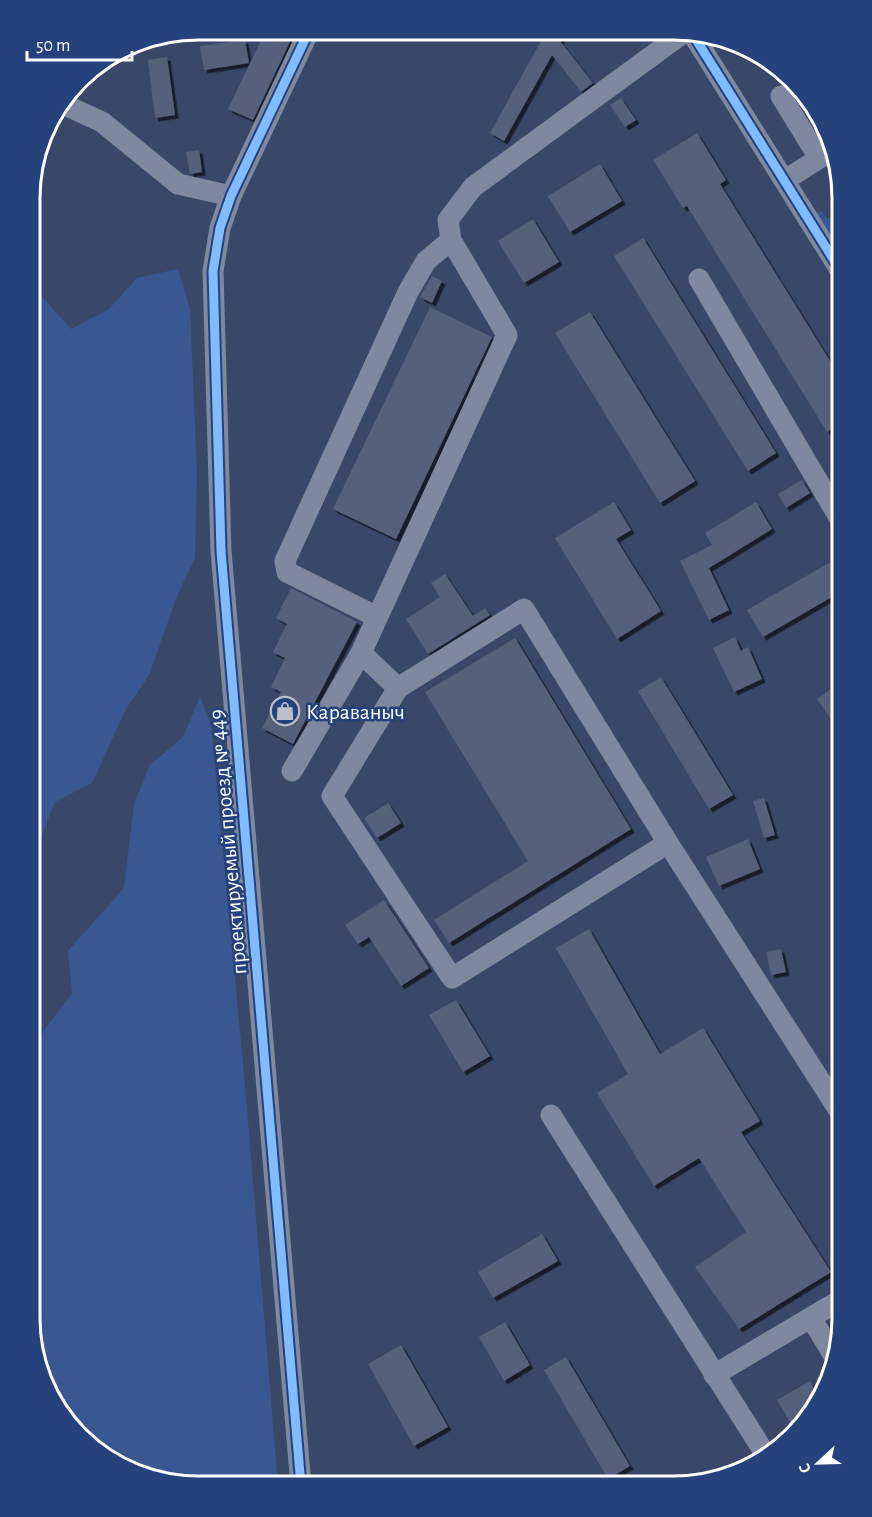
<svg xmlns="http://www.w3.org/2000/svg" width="872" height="1517" font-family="'Alegreya Sans',sans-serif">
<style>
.green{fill:#395892}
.building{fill:#54607a;filter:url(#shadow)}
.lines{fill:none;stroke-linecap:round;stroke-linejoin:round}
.minor{stroke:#7e899f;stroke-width:21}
.cycleway-casing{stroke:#25427c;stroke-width:13}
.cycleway{stroke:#80bcff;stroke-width:9}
.labels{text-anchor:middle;stroke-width:5;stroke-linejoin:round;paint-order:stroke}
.poi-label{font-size:22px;fill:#fff;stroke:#25427c;text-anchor:start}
.street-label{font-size:22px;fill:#fff;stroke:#25427c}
.rim{fill:none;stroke:#fff;stroke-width:3}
</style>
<defs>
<filter id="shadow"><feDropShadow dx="3.5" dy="3.5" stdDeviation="0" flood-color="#0009"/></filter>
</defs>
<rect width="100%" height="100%" fill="#394868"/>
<path class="green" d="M822,211L825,217L833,219L842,212V262L816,212Z
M178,269L190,309L197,474L195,558L177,596L149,675L126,709L92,783L55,802L31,862V284L71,329L109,309L137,278Z
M200,697L211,724L245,1085L278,1486H176L96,1452L39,1373L30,1318V1057L46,1027L72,994L68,951L124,888L134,804L150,765L183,737Z"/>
<path class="building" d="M270,30L295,31L253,120L228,109L262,38L266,40Z
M546,32H556L563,36L560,41L593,83L581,92L552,55L504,141L490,133Z
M245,40L249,63L204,70L200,46Z
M167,57L175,115L155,118L148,60Z
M621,98L636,120L625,127L610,105Z
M697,133L726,180L720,184L842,380V423L827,432L687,206L683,208L653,160Z
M199,150L202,172L190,174L186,152Z
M600,164L622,201L570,232L548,196Z
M533,219L559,262L524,283L498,241Z
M643,238L776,453L748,471L614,256Z
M432,276L442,281L432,303L420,297Z
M430,307L492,337L396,539L333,509Z
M590,312L695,481L660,503L555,333Z
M802,480L810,493L786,508L778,494Z
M614,502L631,530L616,539L661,611L617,639L555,538Z
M756,502L772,529L709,568L729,610L709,620L680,561L712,545L705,533Z
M834,560L842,574V591L763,637L747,610Z
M445,574L473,616L485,608L490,615L428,654L406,619L440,597L431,583Z
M291,588L357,622L293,744L262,728L281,692L271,687L285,658L273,652L287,624L276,618Z
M735,637L741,651L748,647L762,679L734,692L713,648Z
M515,638L631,829L449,943L434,920L528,861L425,692Z
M661,677L733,795L709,809L638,691Z
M842,681V735L817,699Z
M764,798L775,835L764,838L753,801Z
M388,803L401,823L377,838L364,818Z
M748,839L760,869L719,886L706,857Z
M384,900L429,968L401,986L369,937L358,944L345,925Z
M589,929L660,1054L703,1028L760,1121L741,1132L831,1272L739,1329L695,1267L746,1232L699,1158L654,1186L597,1093L628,1074L556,948Z
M781,949L786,972L771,975L766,952Z
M456,1000L490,1056L463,1072L429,1015Z
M542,1234L558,1261L493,1298L478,1272Z
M505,1322L530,1365L504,1381L479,1337Z
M401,1345L448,1427L414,1446L368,1364Z
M566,1357L630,1466L608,1479L544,1370Z
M810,1381L817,1394L810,1415L792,1425L777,1400Z"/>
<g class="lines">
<path class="minor" d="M692,33L842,273
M781,96L819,158
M63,104L102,122L178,184L231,196
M785,180L834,149
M699,279L840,519L842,530
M377,617L287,572L285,561L408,292L426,261L451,240
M361,653L507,335L451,240L448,220L473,187L683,33
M292,771L361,653L398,688
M668,843L452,978L332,796L398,688L524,609L668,843L842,1115
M551,1115L764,1452
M811,1318L833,1354
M714,1375L842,1299
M301,1486L221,551L213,271L220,228L231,196L309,31"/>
<g class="cycleway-casing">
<path id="cycleway" d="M692,33L842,273
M301,1486L221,551L213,271L220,228L231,196L309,31"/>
</g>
<use href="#cycleway" class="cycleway"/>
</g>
<defs>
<g id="shop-ring" transform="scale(1.5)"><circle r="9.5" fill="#25427c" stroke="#babfca" stroke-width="1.5"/><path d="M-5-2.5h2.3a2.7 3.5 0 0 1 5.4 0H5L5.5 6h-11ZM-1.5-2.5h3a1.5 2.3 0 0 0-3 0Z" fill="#babfca"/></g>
</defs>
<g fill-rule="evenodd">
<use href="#shop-ring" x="285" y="711"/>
</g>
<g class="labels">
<g class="poi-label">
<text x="306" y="719">Караваныч</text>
</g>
<g class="street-label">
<text transform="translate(227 842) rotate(-95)" y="8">проектируемый проезд № 449</text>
</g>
</g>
<path d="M0 0H872V1517H0ZM198 40H674A158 158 0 0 1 832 198V1318A158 158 0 0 1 674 1476H198A158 158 0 0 1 40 1318V198A158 158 0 0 1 198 40Z" fill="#25427c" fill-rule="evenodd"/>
<path class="rim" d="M198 40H674A158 158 0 0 1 832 198V1318A158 158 0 0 1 674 1476H198A158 158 0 0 1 40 1318V198A158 158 0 0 1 198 40Z"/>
<g transform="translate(818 1463) rotate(248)" stroke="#25427c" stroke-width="4.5" paint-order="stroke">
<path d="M0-4.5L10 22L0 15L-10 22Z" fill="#ffffff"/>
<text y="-9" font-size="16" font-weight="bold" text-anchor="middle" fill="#ffffff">С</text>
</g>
<path d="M27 51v9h105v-9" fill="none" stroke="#ffffff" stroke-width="3"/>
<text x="36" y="51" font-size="18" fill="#ffffff" stroke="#25427c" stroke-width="4.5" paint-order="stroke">50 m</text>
</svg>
